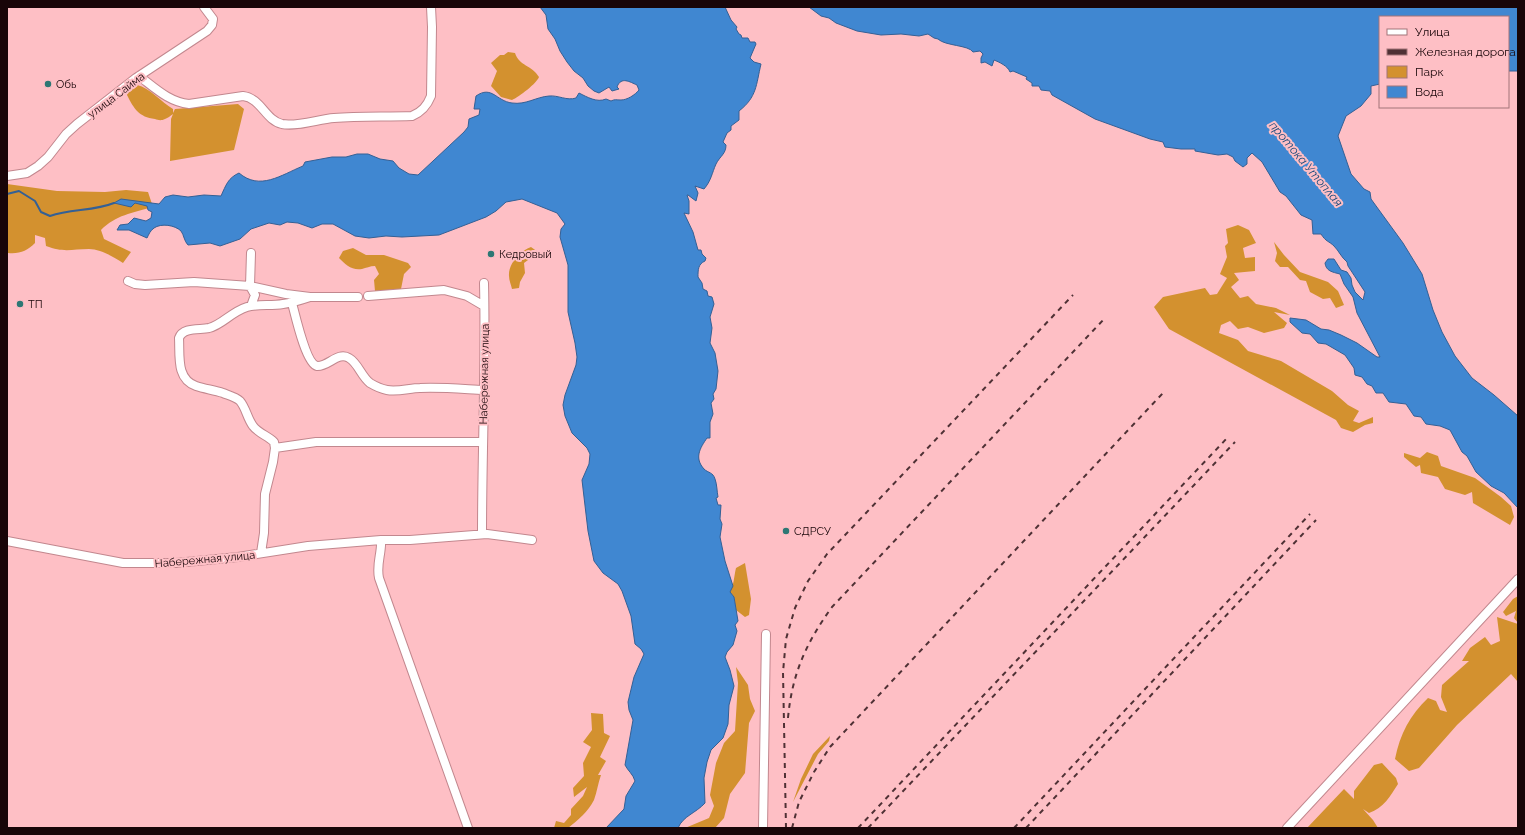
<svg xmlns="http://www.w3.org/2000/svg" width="1525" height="835" font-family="Raleway,sans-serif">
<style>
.green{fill:#d3912f}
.water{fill:#4087d1;stroke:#346095}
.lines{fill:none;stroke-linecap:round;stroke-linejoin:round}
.stream{stroke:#346095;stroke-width:2}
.minor-casing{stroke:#c2878e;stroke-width:10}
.minor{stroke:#fff;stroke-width:8}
.rail{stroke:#4f3135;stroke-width:2;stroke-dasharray:5 5;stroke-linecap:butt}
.poi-dot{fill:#2d7774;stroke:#febfc5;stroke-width:1.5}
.labels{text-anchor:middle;stroke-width:4;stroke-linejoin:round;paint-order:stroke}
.poi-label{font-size:11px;fill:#180508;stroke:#febfc5;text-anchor:start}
.street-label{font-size:11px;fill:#180508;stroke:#febfc5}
.water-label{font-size:12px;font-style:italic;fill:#17487a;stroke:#febfc5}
</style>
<rect width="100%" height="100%" fill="#febfc5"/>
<path class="green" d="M508,52L515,53C519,66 532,65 539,77C537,83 519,97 512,100L501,97L491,86L497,71L491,63L500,55H504Z
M137,85C150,88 161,102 173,109V113L175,109L238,104L244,109L234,150L170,161L171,119L173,114C170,116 168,118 165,119C161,121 158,120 155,119C139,117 134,109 127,95L129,90Z
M7,184L57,191L105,192L126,190L148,192L153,207C132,213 116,215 101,230L104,239L131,252L123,263C114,257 100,249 89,249C72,249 64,253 46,246L45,238L35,235V243C27,251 20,254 8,253Z
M1238,225L1249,230L1256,243L1243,248L1245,258L1255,257V271L1234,273L1239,280L1231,287L1240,298L1248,296L1256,304L1276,308L1290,315L1274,312L1287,323L1284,328L1264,333L1248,327L1238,329L1230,321L1221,325L1219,333L1238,340L1248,351L1281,361L1332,391L1348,405L1359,411L1353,421L1359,423L1373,417V423L1365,425L1353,432L1341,428L1336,420L1169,329L1154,307L1163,297L1205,288L1210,295L1217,294L1227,278L1220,274L1227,257L1225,246L1228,243L1226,229Z
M1274,242L1284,255L1300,272L1328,282L1338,291L1344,305L1336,308L1330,298L1323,299L1310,292L1306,281L1300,280L1288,267H1280L1275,261L1277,253Z
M531,247L542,255L532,257L524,263L525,273L520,282L519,288L512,289C511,285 509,280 509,276C508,264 520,251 531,247Z
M353,248L366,255H384L408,263L411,267L404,274L401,289L375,291L374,280L379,274L375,266C370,266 366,268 362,269C352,271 345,264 339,258L343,251Z
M1427,452L1438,456L1441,466L1475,478L1501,497L1511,506L1514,517L1510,525L1473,503L1472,492L1465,495L1445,489L1438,477L1421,473L1420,465L1416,467L1404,457V453L1420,458Z
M745,563L751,599L749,615L745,617L736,610L734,597L730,592C734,585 734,576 736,568Z
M1518,596V623L1514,618L1516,611L1506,616L1503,612L1513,599Z
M1497,617L1518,624V682L1511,674L1457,725L1419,768L1409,771L1395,759C1400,734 1410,715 1428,698L1436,701L1440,710L1447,712L1441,697L1442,685L1469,661H1462L1470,648L1485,637L1491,645L1500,641Z
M736,667L748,685L750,699L755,711L749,723L745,773L730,794L724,818L715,828H685L709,818L714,806L710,795L716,763L724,743L735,731L738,683Z
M591,713L603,714L604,733L610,736L600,757L606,761L598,775H601C598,783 597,792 594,800C588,812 578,820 568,828H554L556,821L564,823L571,815V809L583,796L587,787L574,797L573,788L584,776L583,763L591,747L583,742L592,730Z
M830,736L829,741L818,754L793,802L801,779L813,754Z
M1382,763L1396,778L1398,784C1390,796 1384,808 1369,813L1363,809L1373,820L1378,828H1307L1344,789L1354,799V791L1374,765Z"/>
<path class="water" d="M540,7H725L731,20L737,27L736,29L739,34L741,35L742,38H748L750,42H755L756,44L750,58L754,62L761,64C756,85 757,97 739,111V120L731,126V130L727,133L723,142L726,145C726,154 720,156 716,164C712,173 711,181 704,189L695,186L698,193L696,201L688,195H687L689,201V214L684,213L693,232L698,250H701L702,254L706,258L705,261C698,264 698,270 698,277L702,283L703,289L707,291L708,296L712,297L714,304L710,317L712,328L710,343L715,353L718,371L716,389L713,394L714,399L711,403L713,414L710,422V438H707C700,448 694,458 704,469C708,473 713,472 715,479C717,484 717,492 718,497L716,498L718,505H721L720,519L722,524L720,537L725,561L733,586L730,592L734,597L738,621L735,625L737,631L733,645L727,652L725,657L730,670L734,686L729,705L728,724L723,738L711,750L707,762L704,778L705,803C696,813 683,816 678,828H606L624,809L626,796L635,781C633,774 628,771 625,765L633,720L629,710L628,702L634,677L644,654L641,649L635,644L631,616L622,591L618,584L603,573L594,561L588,531L582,480L589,464L590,454L587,448L572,433L565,416L563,405L565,395L576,365L577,357L575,343L568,312V265L560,237L561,229L565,224L557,213L522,199L506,202L496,211L486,217L439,235L402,237L386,236L369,238L355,236L333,224H322L312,228L298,223L287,222L280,225L269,223L251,229L240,239L220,246L210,243L188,245C184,241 184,235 181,231C175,225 161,223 154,228C150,231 149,234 147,238L129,230H117L120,225L128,224L134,218L146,221L151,218L152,212L148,210L147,206L135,203L131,207L114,203L121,199L159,204L165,197L173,195L188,197L204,195L221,196C226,185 228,178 239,173C260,191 281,175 303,166L305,162L332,157H346L357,154H368L380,159L393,161L399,168L409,174L418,175L464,132L468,127L469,119L479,115L480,109H474L476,96C492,85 496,101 512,103C526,105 536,97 549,96C558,95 567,101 576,98L579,93C587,97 597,103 606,99L611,101C615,99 616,100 621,100C627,100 635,95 639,90L637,85C630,82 621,76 617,87L619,89L612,91L609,87L599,93L594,91L588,86L583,78L574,71L567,62L560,51L555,39L548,29L546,15Z
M809,7H1518V71H1508V17H1380V84L1371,86V94L1361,106L1346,116L1338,136L1351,174L1364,189L1370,192L1371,199L1403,243L1422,274L1433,310L1442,332L1455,356L1472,378L1494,395L1518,416V508L1504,493L1491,486L1476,472L1467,456L1462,452L1450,430L1440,426L1426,424L1421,417L1414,416L1406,404L1389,402L1383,393H1376L1372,386L1367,384L1362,377L1355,375L1354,368L1345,355L1326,344L1318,343L1310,334L1302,333L1290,322V318L1306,320L1321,329L1329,330L1341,335L1357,343L1377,357H1380L1357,313L1353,297L1344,284L1340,274C1332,272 1326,271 1325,263L1328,259H1334L1341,270L1347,272L1351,278L1352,285L1355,292L1363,300L1365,292L1348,266L1347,262C1341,257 1339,251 1334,246C1329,241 1326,242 1321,234H1313L1312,220L1301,215L1286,196L1280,192L1262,162L1252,153L1247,158V164L1243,167L1235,161L1233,157L1227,154L1218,155L1195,151V149H1181L1165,147L1163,142L1150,139L1095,119L1052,95L1050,91L1041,90L1039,86H1032V83L1026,79L1027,77L1013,71L1010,72C1008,66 999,62 994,60L992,66L985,62L981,63V58L983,54L980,51L973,52C969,45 945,46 938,39L934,38L928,34L919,36L901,34L881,35L857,31L836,23L829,18L821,16Z"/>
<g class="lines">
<path class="stream" d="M7,194L19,191L35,201L41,212L50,216C71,209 94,211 114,203"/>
<g class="minor-casing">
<path id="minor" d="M139,76C155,88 169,102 189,104L243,96C261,98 265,120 282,124C297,127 319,119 334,118C360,116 386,117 412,116C422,112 427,106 431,96L432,27L431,7
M7,176L27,173L38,166L48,157L66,134L77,124L136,78L207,31L212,25L213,19L204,7
M251,253L250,286L255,295L251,306
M128,281L135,284L145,285L194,282L250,286L286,294L310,297H358
M368,296L444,290L467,296L484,306
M292,303C295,314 306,364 317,366C328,367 338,351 349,358C358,363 361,376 370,383C375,386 382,389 387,390C398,392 410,388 420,388C441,387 463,389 484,390
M275,448L316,442H482
M482,534C482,451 486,367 484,283
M381,540C382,553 376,564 379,578L468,828
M7,541L123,563H176L238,557L308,546L381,540H410L487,534L532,540
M261,553L264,533L265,494L273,462L275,448L274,442C268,436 258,433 253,426C247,418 246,408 240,401C236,397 228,395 223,393C214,390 205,389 196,386C176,379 180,356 179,338C183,327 199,330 209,328C222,325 231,312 247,307C258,304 271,306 283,304C292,303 301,300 310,297
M763,828L766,634
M1287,828L1518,579"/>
</g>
<use href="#minor" class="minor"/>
<path class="rail" d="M788,718C792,674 806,643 832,607L1106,317
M786,828L783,672L786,639L795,608L808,581L827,554L1073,295
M792,828L799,802L814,772L830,747L1163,393
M858,828L1229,436
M868,828L1235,442
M1014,828L1310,514
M1026,828L1316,520"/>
</g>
<g class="poi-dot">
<circle cx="48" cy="84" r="4"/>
<circle cx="491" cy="254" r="4"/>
<circle cx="20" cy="304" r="4"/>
<circle cx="786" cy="531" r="4"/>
</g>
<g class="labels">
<g class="poi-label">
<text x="56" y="88">Обь</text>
<text x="499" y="258">Кедровый</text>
<text x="28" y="308">ТП</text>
<text x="794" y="535">СДРСУ</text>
</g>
<g class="street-label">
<text transform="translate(116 95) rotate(-37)" y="4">улица Сайма</text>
<text transform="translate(484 374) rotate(-89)" y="4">Набережная улица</text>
<text transform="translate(205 559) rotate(-5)" y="4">Набережная улица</text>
</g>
<g class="water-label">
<text transform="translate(1306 164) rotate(50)" y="4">протока Утоплая</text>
</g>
</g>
<rect width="1525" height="835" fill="none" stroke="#180508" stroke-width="16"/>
<rect x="1379" y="16" width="130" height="92" fill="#febfc5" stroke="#a27579"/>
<rect x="1387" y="29" width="20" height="6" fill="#ffffff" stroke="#a27579"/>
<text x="1415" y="36" font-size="12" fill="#180508">Улица</text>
<rect x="1387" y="49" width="20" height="6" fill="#4f3135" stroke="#a27579"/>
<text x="1415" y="56" font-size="12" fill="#180508">Железная дорога</text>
<rect x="1387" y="66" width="20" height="12" fill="#d3912f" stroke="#a27579"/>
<text x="1415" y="76" font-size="12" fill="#180508">Парк</text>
<rect x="1387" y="86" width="20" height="12" fill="#4087d1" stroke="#a27579"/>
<text x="1415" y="96" font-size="12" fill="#180508">Вода</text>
</svg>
